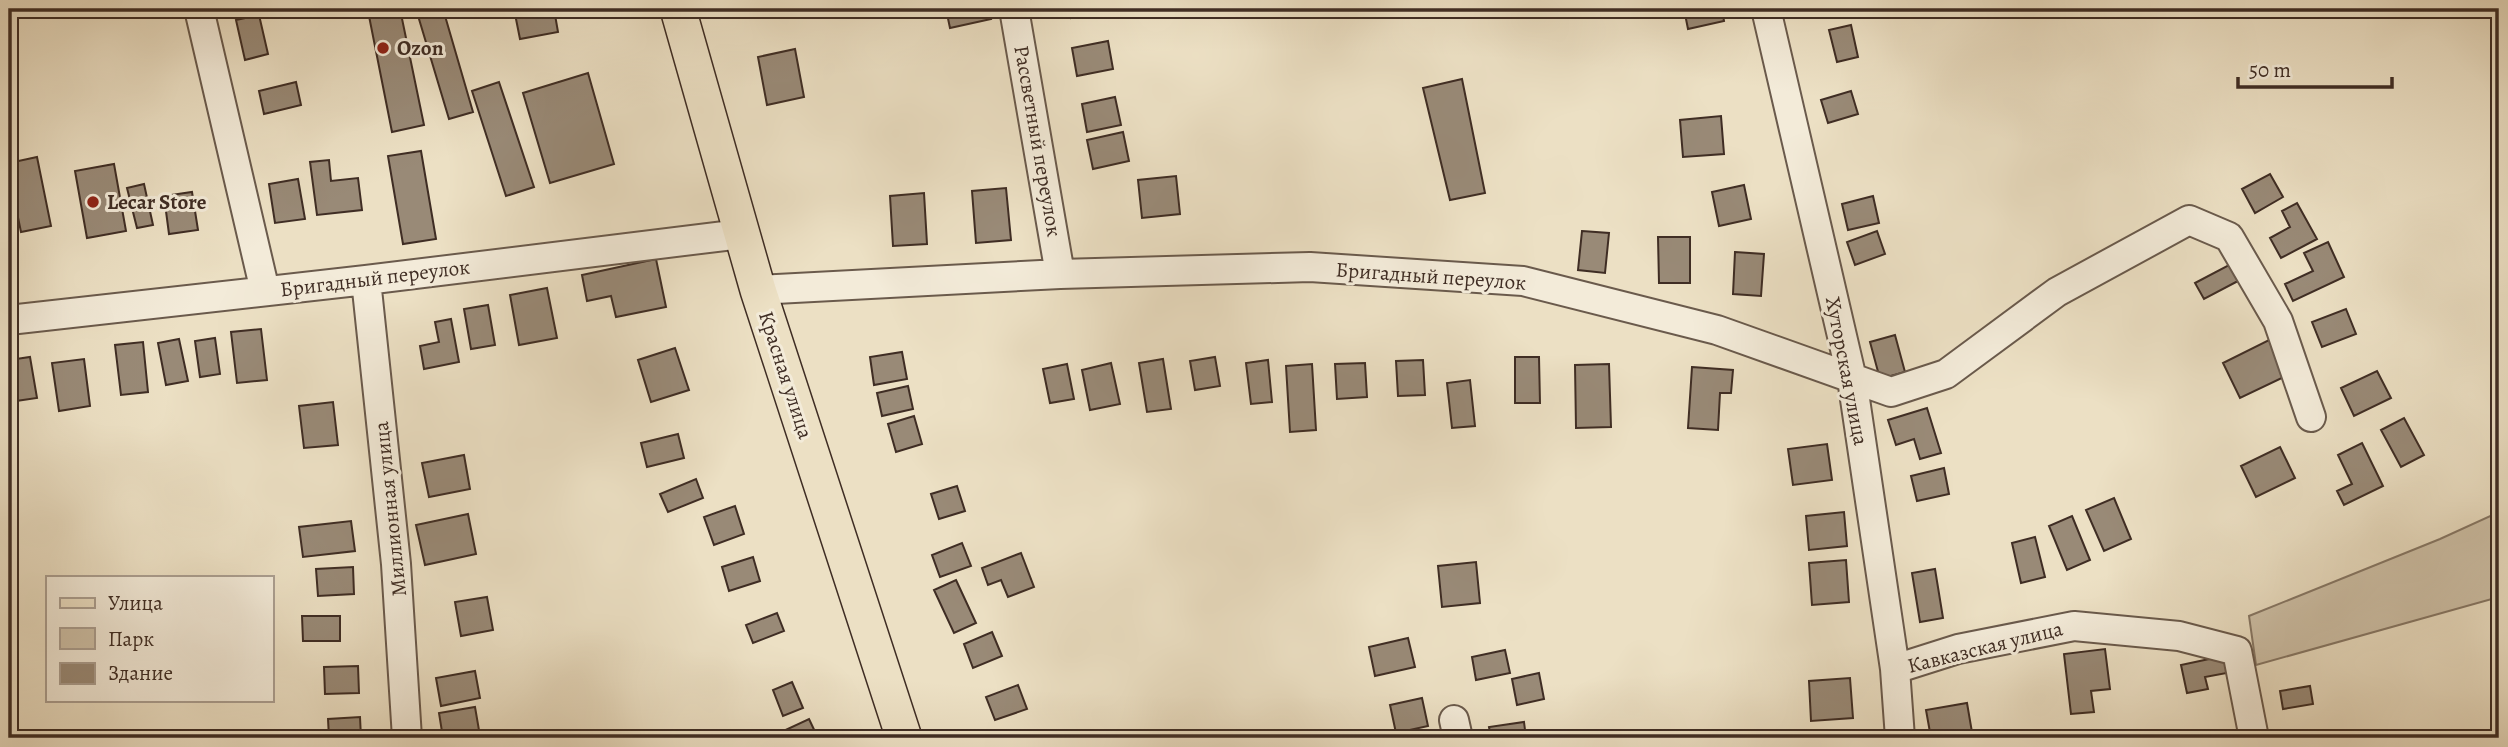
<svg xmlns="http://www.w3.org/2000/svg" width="2508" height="747" font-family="Alegreya,serif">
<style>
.green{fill:#cfc2a9;stroke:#877866;stroke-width:2}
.building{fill:#998a77;stroke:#3f2d24;stroke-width:2}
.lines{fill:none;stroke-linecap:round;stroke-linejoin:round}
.minor-casing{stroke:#6a5a4c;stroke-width:32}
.major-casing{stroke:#3f2d24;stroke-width:38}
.minor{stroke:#f3ebd9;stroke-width:28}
.major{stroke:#ece0c4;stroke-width:35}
.poi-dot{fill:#8f2418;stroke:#f3ebd9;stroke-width:2.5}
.labels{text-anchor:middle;stroke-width:6;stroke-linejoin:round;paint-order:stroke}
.poi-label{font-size:21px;font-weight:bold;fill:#3f2d24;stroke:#f3ebd9;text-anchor:start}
.street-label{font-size:21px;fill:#3f2d24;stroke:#f3ebd9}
</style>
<rect width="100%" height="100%" fill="#ece0c4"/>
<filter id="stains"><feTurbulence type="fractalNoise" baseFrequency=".00286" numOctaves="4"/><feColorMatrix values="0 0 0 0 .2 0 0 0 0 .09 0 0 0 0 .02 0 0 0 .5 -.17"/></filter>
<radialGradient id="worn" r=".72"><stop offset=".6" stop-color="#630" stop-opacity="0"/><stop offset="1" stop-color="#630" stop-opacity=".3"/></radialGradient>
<path class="green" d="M2499,512V597L2256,665L2249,616L2440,539Z"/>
<path class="building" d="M377,9H400L424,125L392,132L368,11Z
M416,9H443L473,112L449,119Z
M514,9H554L558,32L520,39Z
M946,9H988L991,19L950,28Z
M1069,9H1112V10L1071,18Z
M1684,9H1722L1724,21L1688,29Z
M259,15L268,54L245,60L236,20Z
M1851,25L1858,57L1837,62L1829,30Z
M1108,41L1113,69L1077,76L1072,48Z
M795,49L804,97L767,105L758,57Z
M588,73L614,164L550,183L523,93Z
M1462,79L1485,193L1450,200L1423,88Z
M296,82L301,105L264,114L259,91Z
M499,82L534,187L506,196L472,91Z
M1851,91L1858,114L1828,123L1821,100Z
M1115,97L1121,125L1087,132L1082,104Z
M1721,116L1724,154L1683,157L1680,120Z
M1123,132L1129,161L1093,169L1087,140Z
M421,151L436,239L403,244L388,156Z
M37,157L51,226L21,232L9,174V163Z
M329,160L331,181L358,178L362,210L317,215L310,162Z
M114,164L126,231L87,238L75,171Z
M2270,174L2283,197L2255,213L2242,189Z
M1176,176L1180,214L1142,218L1138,180Z
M298,179L305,219L275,223L269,184Z
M144,184L153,225L137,228L127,188Z
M1744,185L1751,219L1719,226L1712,192Z
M1006,188L1011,240L976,243L972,191Z
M192,192L198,230L169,234L164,196Z
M924,193L927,244L893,246L890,196Z
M1873,196L1879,223L1848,230L1842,204Z
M2297,203L2317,239L2281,258L2270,238L2290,227L2282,211Z
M1582,231L1609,233L1605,273L1578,270Z
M1877,231L1885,254L1855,265L1847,242Z
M1658,237H1690V283H1659Z
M2328,242L2344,277L2293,301L2285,284L2313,271L2304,253Z
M1735,252L1764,254L1761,296L1733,294Z
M656,259L666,307L616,317L611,296L587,301L582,275Z
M2229,265L2238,281L2204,299L2195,283Z
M547,288L557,338L519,345L510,295Z
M488,305L495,345L471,349L464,309Z
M2346,309L2356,334L2322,347L2312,322Z
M451,319L459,362L424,369L420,346L439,342L435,322Z
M261,329L267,380L237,383L231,332Z
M1895,335L1905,372L1880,379L1870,342Z
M215,338L220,374L200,377L195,341Z
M179,339L188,381L166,385L158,343Z
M2269,340L2286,376L2240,398L2223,363Z
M143,342L148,392L121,395L115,345Z
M675,348L689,390L651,402L638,360Z
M902,352L907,379L874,385L870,357Z
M30,357L37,398L9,402V360Z
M1215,357L1220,386L1195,390L1190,361Z
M1515,357H1539L1540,403H1515Z
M84,359L90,406L59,411L52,363Z
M1163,359L1171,409L1147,412L1139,363Z
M1268,360L1272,402L1251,404L1246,363Z
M1423,360L1425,395L1398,396L1396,361Z
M1111,363L1120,404L1090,410L1082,370Z
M1365,363L1367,397L1337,399L1335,364Z
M1067,364L1074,399L1050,403L1043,369Z
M1312,364L1316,430L1290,432L1286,366Z
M1609,364L1611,427L1576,428L1575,365Z
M1692,367L1733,370L1731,393H1720L1718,430L1688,428Z
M2377,371L2391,398L2354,416L2341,388Z
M1470,380L1475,426L1452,428L1447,383Z
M908,386L913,409L882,416L877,393Z
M333,402L338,445L304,448L299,406Z
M1927,408L1941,453L1920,459L1914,439L1896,445L1888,420Z
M914,416L922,444L896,452L888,424Z
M2404,418L2424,455L2401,467L2381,430Z
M678,434L684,458L647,467L641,443Z
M2362,443L2383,486L2344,505L2337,491L2352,484L2338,455Z
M1827,444L1832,480L1793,485L1788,449Z
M2280,447L2295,478L2256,497L2241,466Z
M464,455L470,489L429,497L422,463Z
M1944,468L1949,494L1917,501L1911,476Z
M696,479L703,498L668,512L660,494Z
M957,486L965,511L939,519L931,494Z
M2114,498L2131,539L2104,551L2086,510Z
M735,506L744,534L714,545L704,517Z
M1844,512L1847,546L1809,550L1806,516Z
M468,514L476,554L425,565L416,525Z
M2072,516L2090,560L2067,570L2049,526Z
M351,521L355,551L303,557L299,527Z
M2035,537L2045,577L2021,583L2012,543Z
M962,543L971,566L940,577L932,555Z
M1021,553L1034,587L1008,597L1001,580L988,585L982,568Z
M753,557L760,581L729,591L722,567Z
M1846,560L1849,602L1812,605L1809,563Z
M1476,562L1480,603L1442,607L1438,566Z
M353,567L354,594L318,596L316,569Z
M1935,569L1943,618L1920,622L1912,573Z
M956,580L976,623L954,633L934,590Z
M487,597L493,630L461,636L455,602Z
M777,613L784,631L753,643L746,625Z
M302,616H340V641H303Z
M992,632L1002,656L973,668L964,644Z
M1408,638L1415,667L1375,676L1369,647Z
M2105,649L2110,689L2091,691L2094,712L2071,714L2064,654Z
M1505,650L1510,673L1476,680L1472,657Z
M2228,655L2232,672L2205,677L2208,689L2187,693L2181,665Z
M358,666L359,693L325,694L324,667Z
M475,671L480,698L441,706L436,678Z
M1539,673L1544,699L1517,705L1512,679Z
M1850,678L1853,718L1811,721L1809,681Z
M792,682L803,708L783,716L773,690Z
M1018,685L1027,709L995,720L986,697Z
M2310,686L2313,704L2283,709L2280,691Z
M1422,698L1428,726L1396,733L1390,705Z
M1967,703L1973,738H1931L1926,710Z
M475,707L480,736L443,738L439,713Z
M360,717L361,738H329L328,719Z
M809,719L818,738H781L779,733Z
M1524,722L1526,738H1491L1489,727Z
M1848,730L1849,738H1815V731Z"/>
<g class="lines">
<g class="minor-casing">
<path id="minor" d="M199,9L265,291
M1014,9L1060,274
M1766,9L1852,379L1895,669L1900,738
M366,280L396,564L407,738
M758,290L1060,274L1310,267L1523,281L1717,330L1891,392L1946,374L2057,292L2189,220L2229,237L2278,321L2311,417
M9,320L366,280L741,234
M1895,669L1958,649L2074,626L2179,636L2237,651L2254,738
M1454,720L1458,738"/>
</g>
<g class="major-casing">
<path id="major" d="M678,9L758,290L904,738"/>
</g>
<use href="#minor" class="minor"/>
<use href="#major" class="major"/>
</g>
<g class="poi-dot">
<circle cx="383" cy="48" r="7"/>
<circle cx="93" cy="202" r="7"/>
</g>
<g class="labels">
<g class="poi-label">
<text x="397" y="55">Ozon</text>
<text x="107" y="209">Lecar Store</text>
</g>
<g class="street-label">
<text transform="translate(1038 141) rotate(80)" y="7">Рассветный переулок</text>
<text transform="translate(1431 276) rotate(4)" y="7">Бригадный переулок</text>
<text transform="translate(375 278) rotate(-7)" y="7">Бригадный переулок</text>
<text transform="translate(1847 371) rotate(79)" y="7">Хуторская улица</text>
<text transform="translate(786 375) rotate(72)" y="7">Красная улица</text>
<text transform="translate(390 509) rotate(-96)" y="7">Миллионная улица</text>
<text transform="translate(1985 647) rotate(-14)" y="7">Кавказская улица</text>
</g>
</g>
<rect width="2508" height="747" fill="none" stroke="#ece0c4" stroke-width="35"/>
<rect x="10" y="10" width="2487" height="726" fill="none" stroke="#3f2d24" stroke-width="3.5"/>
<rect x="18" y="18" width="2473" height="712" fill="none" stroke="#3f2d24" stroke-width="2"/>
<rect x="46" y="576" width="228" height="126" fill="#f3ebd9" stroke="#ab9f91" stroke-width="2"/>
<rect x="60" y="598" width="35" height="10" fill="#ece0c4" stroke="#ab9f91" stroke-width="2"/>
<text x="108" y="610" font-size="21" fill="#3f2d24">Улица</text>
<rect x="60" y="628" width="35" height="21" fill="#cfc2a9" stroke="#ab9f91" stroke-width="2"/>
<text x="108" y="646" font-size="21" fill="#3f2d24">Парк</text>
<rect x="60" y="663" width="35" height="21" fill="#998a77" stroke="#ab9f91" stroke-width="2"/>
<text x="108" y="680" font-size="21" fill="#3f2d24">Здание</text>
<path d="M2238 77v10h154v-10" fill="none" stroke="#3f2d24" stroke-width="3.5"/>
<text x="2249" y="77" font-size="21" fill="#3f2d24" stroke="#f3ebd9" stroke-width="5" paint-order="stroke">50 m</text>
<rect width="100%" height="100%" filter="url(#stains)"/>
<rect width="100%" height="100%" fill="url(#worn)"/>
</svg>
